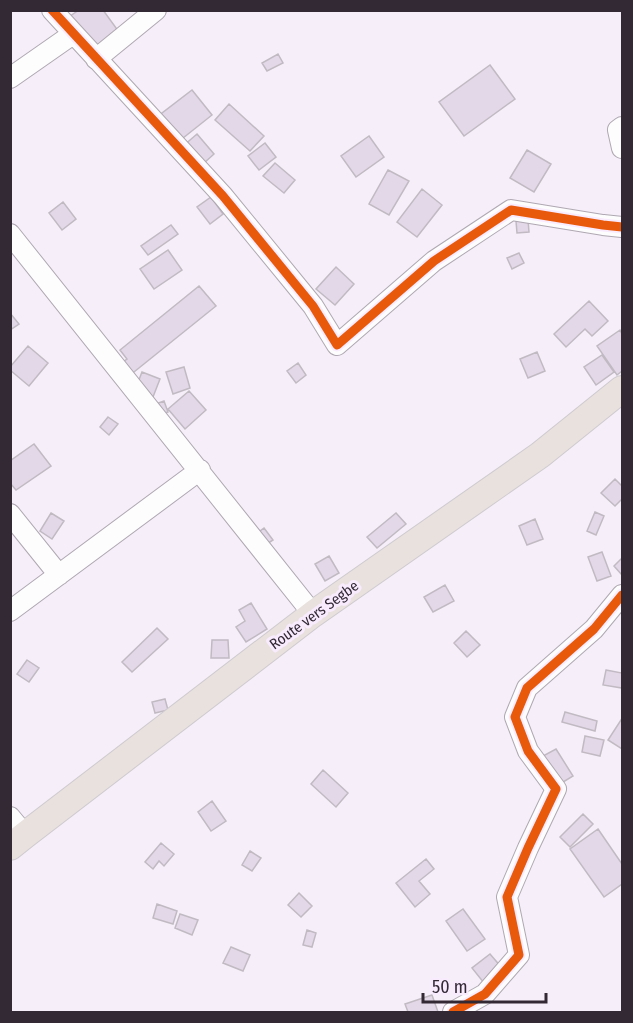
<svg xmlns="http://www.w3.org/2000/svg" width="633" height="1023" font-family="'Fira Sans Condensed',sans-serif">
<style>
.building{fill:#e3d8e7;stroke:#c1bac3;stroke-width:1.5}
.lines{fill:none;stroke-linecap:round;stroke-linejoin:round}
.minor-casing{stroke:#afa8b2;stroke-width:22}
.major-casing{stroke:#cfcad0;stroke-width:28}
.minor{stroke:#fefdfe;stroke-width:20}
.major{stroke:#e8e1dd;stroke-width:26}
.cycleway-casing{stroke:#f8ebfd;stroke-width:13}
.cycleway{stroke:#e8590c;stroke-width:9}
.labels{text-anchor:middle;stroke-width:6;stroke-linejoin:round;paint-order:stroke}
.street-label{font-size:15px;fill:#322935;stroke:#f8ebfd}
</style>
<rect width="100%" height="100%" fill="#f6eff9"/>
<path class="building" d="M79,10H103L127,43L98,64L66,19Z
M278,54L283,63L267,71L262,63Z
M490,65L515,99L464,136L439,102Z
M192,90L212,115L173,146L153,120Z
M229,104L264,136L250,151L215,120Z
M197,134L214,154L193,173L175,153Z
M369,136L384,157L356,177L341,156Z
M265,143L276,157L259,170L248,156Z
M527,150L551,164L534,192L510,178Z
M275,163L295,180L284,193L263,176Z
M388,170L409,181L389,215L369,204Z
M422,189L442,205L417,237L397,222Z
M211,197L223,214L210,224L197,207Z
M63,202L76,219L62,230L49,213Z
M528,220L529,232L517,233L516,221Z
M171,225L178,234L148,255L141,246Z
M168,250L182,270L154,289L140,269Z
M519,253L524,263L512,269L507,258Z
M336,267L354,284L335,305L316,289Z
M199,286L216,306L129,376L120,364L127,359L120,350Z
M589,301L608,321L592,336L585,329L566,347L554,334Z
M10,313L19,324L10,330Z
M620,330L622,334V371L617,375L597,346Z
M28,346L48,363L29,386L10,370V367Z
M537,352L545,371L528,378L520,359Z
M602,355L614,372L596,385L584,367Z
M298,363L306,375L296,383L287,371Z
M184,367L190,388L173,394L166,372Z
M142,372L160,379L151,402L133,395Z
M189,391L206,410L185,429L168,409Z
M164,401L168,412L156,416L153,405Z
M108,417L118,424L109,435L100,427Z
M34,444L51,466L16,490L10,483V461Z
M615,479L622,486V499L615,506L601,493Z
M595,512L604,516L596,535L587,531Z
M51,513L64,521L52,539L40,531Z
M396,513L406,524L377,548L367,537Z
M535,519L543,539L527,545L519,526Z
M264,528L273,540L256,551L248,540Z
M602,552L611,576L597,581L588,557Z
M329,556L339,573L325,581L315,564Z
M622,558V575L614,566Z
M445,585L454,601L433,612L424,597Z
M251,603L267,629L246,642L236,627L245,621L239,610Z
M157,628L168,639L132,672L122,662Z
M466,631L480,645L467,657L454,643Z
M212,640H228L229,658H211Z
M27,660L39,668L29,682L17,674Z
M606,670L622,673V688L603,685Z
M165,699L168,710L155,713L152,702Z
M565,712L597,721L595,731L562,722Z
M621,720L622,721V749L608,740Z
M585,736L604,740L600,756L582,752Z
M556,749L573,776L560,784L543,756Z
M323,770L348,793L336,807L311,784Z
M212,801L226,821L211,831L198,812Z
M583,814L593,824L570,847L560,837Z
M598,829L622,864V884L604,897L570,849Z
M161,843L174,854L164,866L159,861L153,869L145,862Z
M250,851L261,858L252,871L242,865Z
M426,859L434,869L419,881L430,894L415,907L396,883Z
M299,893L312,906L301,917L288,905Z
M157,904L177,911L173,924L153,918Z
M463,909L485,939L467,951L446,921Z
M180,914L198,920L192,935L175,928Z
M307,930L316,933L312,947L303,945Z
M231,947L250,955L243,971L223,963Z
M490,954L502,968L484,983L472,968Z
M432,995L438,1012H408L405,1004Z"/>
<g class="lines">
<g class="minor-casing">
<path id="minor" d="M52,10L223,196L313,306L337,345L434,261L511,210L603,225L622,227
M96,59L156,10
M10,78L73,34
M622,127L618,130L622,148
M10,234L313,614
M10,514L59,575
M10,611L200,470
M10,817L25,835
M453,1012L485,994L519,955L507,897L528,848L556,789L528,751L515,717L527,688L594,629L622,595"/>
</g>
<g class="major-casing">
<path id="major" d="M10,847L25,835L313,614L540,455L622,389"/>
</g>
<use href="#minor" class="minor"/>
<use href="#major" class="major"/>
<g class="cycleway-casing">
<path id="cycleway" d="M52,10L223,196L313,306L337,345L434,261L511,210L603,225L622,227
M453,1012L485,994L519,955L507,897L528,848L556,789L528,751L515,717L527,688L594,629L622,595"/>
</g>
<use href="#cycleway" class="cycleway"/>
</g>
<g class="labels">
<g class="street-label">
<text transform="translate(314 615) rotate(-36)" y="5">Route vers Segbe</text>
</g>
</g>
<rect width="633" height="1023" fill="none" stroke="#322935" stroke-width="24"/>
<path d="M423 993v9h123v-9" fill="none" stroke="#322935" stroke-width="3"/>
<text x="432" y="993" font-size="18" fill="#322935" stroke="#f8ebfd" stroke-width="4.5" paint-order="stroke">50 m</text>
</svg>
